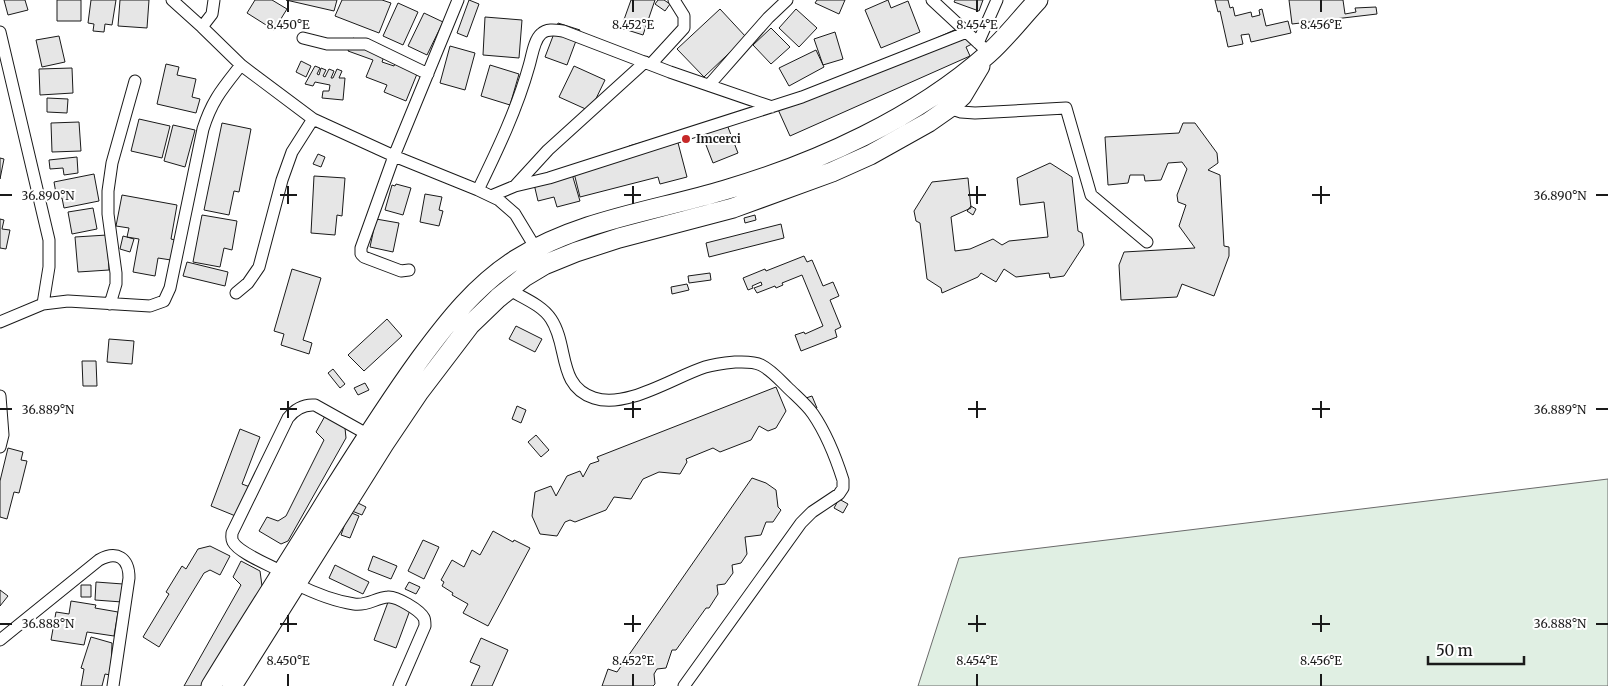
<svg xmlns="http://www.w3.org/2000/svg" width="1608" height="686" font-family="Merriweather,serif">
<style>
.green{fill:#e0efe3;stroke:#6a6a6a}
.building{fill:#e6e6e6;stroke:#1a1a1a}
.lines{fill:none;stroke-linecap:round;stroke-linejoin:round}
.minor-casing{stroke:#1a1a1a;stroke-width:13}
.primary-casing{stroke:#1a1a1a;stroke-width:21}
.minor{stroke:#fff;stroke-width:11}
.primary{stroke:#fff;stroke-width:19}
.ticks{fill:none;stroke:#1a1a1a;stroke-width:2}
.poi-dot{fill:#c62828;stroke:#fff;stroke-width:2}
.labels{text-anchor:middle;stroke-width:4;stroke-linejoin:round;paint-order:stroke}
.poi-label{font-size:12px;font-weight:bold;fill:#1a1a1a;stroke:#fff;text-anchor:start}
.ticks-label{font-size:12px;text-anchor:middle;fill:#1a1a1a;stroke:#fff;stroke-width:4;stroke-linejoin:round;paint-order:stroke}
</style>
<rect width="100%" height="100%" fill="#fff"/>
<path class="green" d="M1608,479V686H918L959,558Z"/>
<path class="building" d="M4,0H25L28,10L8,15Z
M57,0H81V21H57Z
M91,0H116L112,25L105,24L104,32L93,31L94,24L88,23Z
M120,0H149L147,28L118,26Z
M255,0H272L287,9L274,30L247,13Z
M286,0H337L334,11Z
M342,0H382L391,3L379,33L335,16Z
M469,0L479,4L467,37L457,33Z
M631,0H655L643,35L621,28Z
M658,0H664L670,4L665,11L655,4Z
M817,0H845L839,14L815,3Z
M888,0L891,8L908,1L920,32L881,48L865,10Z
M955,0H983L979,11L954,2Z
M1215,0H1228L1230,8L1233,7L1235,16L1251,12L1252,17L1260,15L1259,10L1262,9L1266,26L1288,21L1291,33L1251,42L1249,34L1241,35L1243,44L1228,47L1220,11L1218,12Z
M1289,0H1343L1345,14L1356,12L1355,8L1376,7L1377,14L1292,24Z
M398,3L418,12L403,45L383,36Z
M720,9L746,37L704,77L677,49Z
M796,9L817,28L799,47L779,28Z
M424,13L443,22L427,55L408,46Z
M485,17L522,20L519,58L483,55Z
M558,23L580,30L567,65L545,57Z
M970,23L978,41L966,47L970,56L790,136L776,105L858,69L861,75L932,44L930,41Z
M771,28L790,47L771,64L753,45Z
M835,32L843,59L823,65L814,39Z
M59,36L65,62L42,67L36,40Z
M353,38L386,51L382,62L394,66L396,61L419,69L406,101L384,92L387,85L366,77L373,60L348,51Z
M450,46L475,53L465,90L440,83Z
M816,50L824,67L789,86L779,68Z
M301,61L311,66L306,77L296,72Z
M166,64L179,67L177,75L196,79L192,97L200,99L196,113L157,104Z
M490,65L519,74L510,105L481,96Z
M315,66L320,68L317,74L319,75L321,68L326,70L323,76L325,77L329,69L334,71L331,78H333L337,69L342,71L339,78H345L343,100L322,98L323,91H329L330,85L315,82L313,86L305,84Z
M574,66L605,80L590,111L559,97Z
M72,68L73,93L40,95L39,69Z
M47,98L68,99L67,113L47,112Z
M139,119L170,126L162,158L131,151Z
M79,122L81,151L52,152L51,123Z
M726,122L738,153L713,163L701,132Z
M222,123L251,129L239,192L234,191L229,215L204,210Z
M1183,123H1195L1217,153L1218,163L1208,170L1220,175L1224,246L1229,247V256L1214,296L1182,284L1177,297L1121,300L1119,265L1124,252L1195,248L1179,226L1186,205L1178,202L1177,195L1187,169L1182,162L1168,163L1161,180L1145,181L1144,175H1130L1128,183L1108,185L1105,137L1179,133Z
M173,125L195,130L185,167L164,161Z
M654,139H677L687,177L660,184L658,177L580,197L572,165L630,150L629,146Z
M318,154L325,157L321,167L313,164Z
M77,157L78,173L64,175L63,168L50,169L49,160Z
M0,158L4,159L0,179Z
M1050,163L1072,177L1078,231L1082,233L1084,245L1064,276L1050,278L1049,273L1016,277L1004,269L996,282L981,273L978,277L942,293L941,288L927,279L920,223L916,221L914,211L932,182L968,178L971,208L951,217L955,251L970,249L993,239L1002,245L1009,241L1048,237L1044,202L1020,205L1017,178Z
M94,174L99,201L64,208L62,198L57,199L54,182Z
M572,174L580,201L557,207L554,197L538,201L534,184Z
M314,176L345,178L342,216L337,215L335,235L311,233Z
M396,184L411,188L403,215L385,210L392,185L395,186Z
M425,194L442,197L439,210L443,211L439,226L420,222Z
M122,195L177,205L171,239L175,240L171,260L158,258L155,276L133,272L139,239L127,237L129,228L116,226Z
M971,206L976,209L973,215L967,211Z
M93,208L97,229L72,234L68,212Z
M202,215L237,221L232,250L224,248L220,267L193,262Z
M755,215L756,220L745,223L744,218Z
M0,219L4,220L2,229L10,230L6,249L0,248Z
M376,219L399,223L393,252L370,247Z
M781,224L784,238L709,257L706,243Z
M107,235L109,270L78,272L75,237Z
M123,236L134,239L130,252L120,249Z
M804,256L807,262L812,260L823,286L833,282L839,296L830,300L841,327L835,330L837,337L801,351L795,335L804,332L805,334L823,326L802,275L782,283L783,285L776,288L775,286L757,293L754,288L762,285L761,282L752,286L753,288L748,290L743,278L765,269L766,271Z
M187,262L228,272L225,286L183,276Z
M292,269L321,278L303,340L312,343L309,354L281,345L284,334L274,331Z
M710,273L711,280L689,283L688,276Z
M687,284L689,290L672,294L671,287Z
M387,319L402,336L364,371L348,355Z
M516,326L542,339L535,352L509,339Z
M109,339L134,341L132,364L107,362Z
M82,361H96L97,386H83Z
M333,369L345,384L340,388L328,373Z
M365,383L369,390L358,395L354,388Z
M776,387L786,411L776,428L768,431L759,426L751,440L720,452L713,448L686,459L687,462L680,474L659,472L643,479L631,499L614,497L606,510L575,522L570,520L565,522L557,536L540,534L532,516L535,492L551,486L556,496L567,476L580,471L583,477L590,464L599,461L597,457Z
M812,396L817,408L808,412L803,399Z
M517,406L526,410L521,423L512,419Z
M325,416L345,428L346,438L288,541L281,544L259,531L267,517L278,521L286,516L324,440L316,432Z
M240,429L260,437L242,484L250,487L238,517L211,506Z
M536,435L549,450L541,457L528,442Z
M8,448L23,452L21,460L27,461L19,493L14,492L7,519L0,517V481Z
M752,478L766,483L776,490L778,507L781,510L773,522H766L761,535L745,537L747,554L741,563L732,565L733,573L725,584L717,585L718,594L709,608H706L676,650H672L666,668L657,669L654,674L655,684L653,686H602L608,669L617,672Z
M839,499L848,504L843,513L834,508Z
M356,502L366,507L362,515L352,511Z
M349,512L359,516L350,538L341,535Z
M493,531L513,542L514,540L530,548L488,626L463,613L468,604L452,595L453,593L442,586L444,582L441,580L452,560L464,567L472,550L480,555Z
M423,540L439,547L424,579L408,571Z
M210,546L230,556L220,575L210,570L204,573L159,647L143,637L169,594L166,592L182,566L186,569L198,549Z
M373,556L397,566L391,579L368,570Z
M241,561L260,571L262,586L206,686H184L241,585L233,577Z
M335,565L369,582L363,594L329,578Z
M96,582L123,584L122,602L95,600Z
M409,582L420,587L416,594L405,589Z
M81,585H91V597H81Z
M0,590L8,596L0,606Z
M391,594L413,602L396,648L374,640Z
M71,601L96,605L95,608L118,612L114,636L87,632L84,645L51,640L56,612L69,614Z
M91,637L112,643L111,671L110,675L105,674L102,686H81L84,669L81,668Z
M481,638L508,650L492,686H471L480,666L470,662Z"/>
<g class="lines">
<g class="minor-casing">
<path id="minor" d="M172,0L202,27L241,65L313,119L394,156L478,190L499,200L515,214L538,252
M932,0L989,53
M202,27L212,14L214,0
M0,32L49,240V267L43,304
M303,38L327,44H366L428,74
M978,43L997,0
M651,64L684,28V16L674,0
M709,85L768,18L787,0
M949,108L961,112L975,113L1066,108L1091,195L1147,242
M515,186L548,150L645,62
M478,190C498,149 517,109 529,66C532,56 534,40 541,34C547,28 556,30 563,31L670,72L772,107
M491,196L515,186L549,178L802,97L967,32
M409,270L401,271L364,257L361,254V248L394,156L458,0
M508,289C523,298 542,305 551,319C569,346 557,386 594,398C627,409 674,377 705,367C715,364 725,363 735,362C744,362 753,361 761,365C771,370 779,379 787,387C796,396 806,404 813,414C826,433 836,458 843,480V488L839,494L812,512L801,523L684,686
M236,293L248,283L259,267L282,180L292,152L313,119
M110,304L116,284V273L108,214V191L112,163L135,81
M0,322L43,304L68,301L150,306L164,301L170,288L203,129C212,100 223,88 241,65
M0,396L3,435L0,447
M282,572C270,565 239,553 233,542C231,538 232,537 232,533L288,418C295,409 303,404 315,405L374,438
M296,584C314,593 334,601 354,604C368,606 375,598 388,597C396,596 420,610 424,618C425,620 425,623 425,626L399,686
M0,640L99,560C117,550 129,558 129,578L113,686"/>
</g>
<g class="primary-casing">
<path id="primary" d="M211,686C250,622 291,559 330,495C359,449 388,403 420,359C448,321 477,284 517,259C580,220 655,211 725,190C817,163 916,118 988,54C1006,38 1021,18 1038,0
M232,686L384,444L419,392L470,325L498,298L524,277L544,265L576,252L619,238L733,208L832,172L870,155L929,122L949,108L962,96L980,66"/>
</g>
<use href="#minor" class="minor"/>
<use href="#primary" class="primary"/>
</g>
<path class="ticks" d="M288,0V12M633,0V12M977,0V12M1321,0V12M288,186V204M633,186V204M977,186V204M1321,186V204M0,195H12M280,195H297M624,195H641M968,195H986M1312,195H1330M1596,195H1608M288,401V418M633,401V418M977,401V418M1321,401V418M0,409H12M280,409H297M624,409H641M968,409H986M1312,409H1330M1596,409H1608M288,615V632M633,615V632M977,615V632M1321,615V632M0,624H12M280,624H297M624,624H641M968,624H986M1312,624H1330M1596,624H1608M288,674V686M633,674V686M977,674V686M1321,674V686"/>
<circle class="poi-dot" cx="686" cy="139" r="5"/>
<g class="labels">
<g class="poi-label">
<text x="696" y="143">Imcerci</text>
</g>
</g>
<g class="ticks-label">
<text x="288" y="29">8.450°E</text>
<text x="633" y="29">8.452°E</text>
<text x="977" y="29">8.454°E</text>
<text x="1321" y="29">8.456°E</text>
<text x="48" y="200">36.890°N</text>
<text x="1560" y="200">36.890°N</text>
<text x="48" y="414">36.889°N</text>
<text x="1560" y="414">36.889°N</text>
<text x="48" y="628">36.888°N</text>
<text x="1560" y="628">36.888°N</text>
<text x="288" y="665">8.450°E</text>
<text x="633" y="665">8.452°E</text>
<text x="977" y="665">8.454°E</text>
<text x="1321" y="665">8.456°E</text>
</g>
<path d="M1428 656v8h96v-8" fill="none" stroke="#1a1a1a" stroke-width="2.5"/>
<text x="1436" y="656" font-size="15" fill="#1a1a1a" stroke="#ffffff" stroke-width="4" paint-order="stroke">50 m</text>
</svg>
